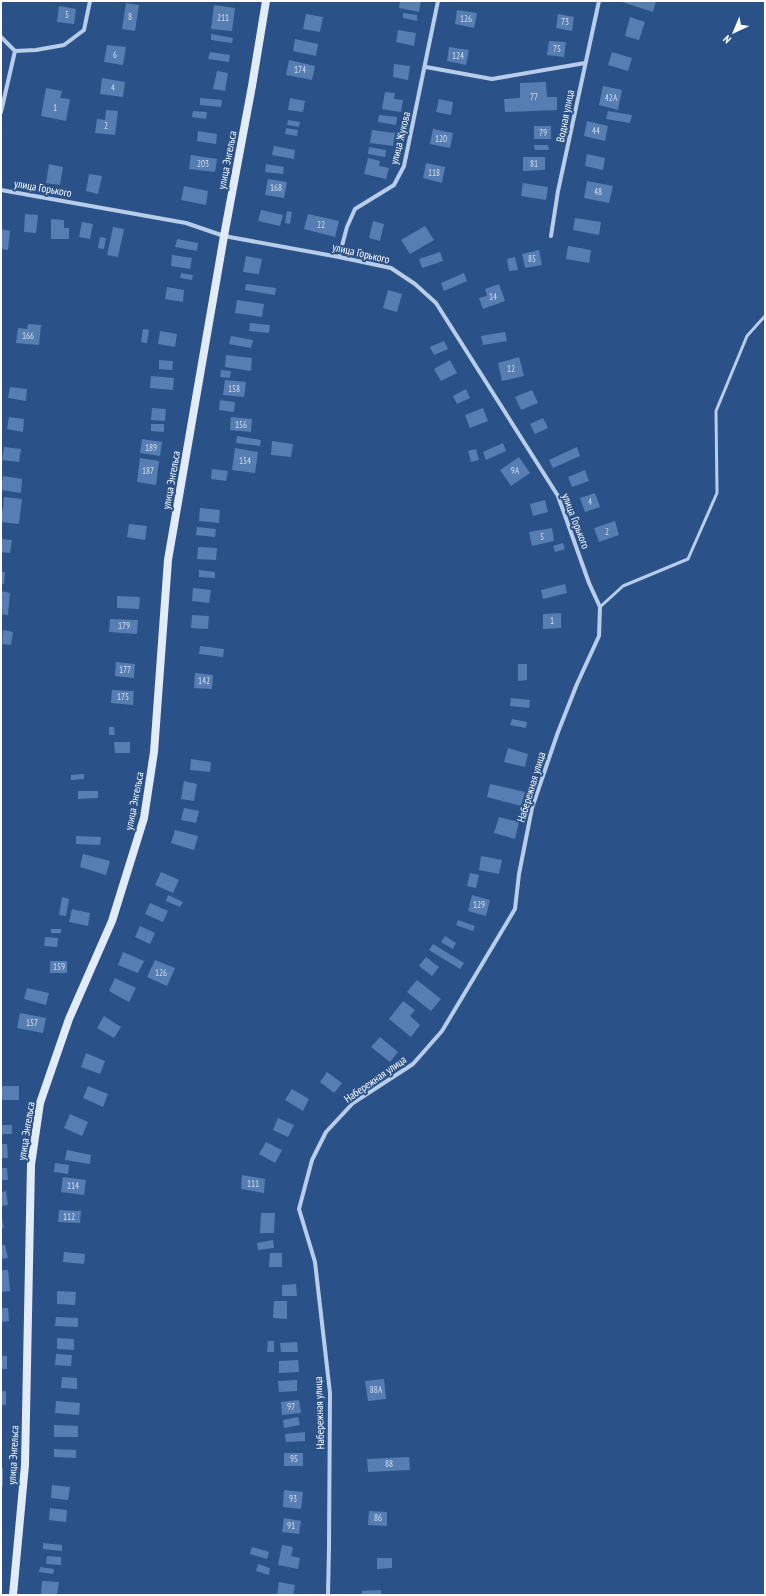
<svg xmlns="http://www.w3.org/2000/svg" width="766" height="1596" font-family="'PT Sans Narrow',sans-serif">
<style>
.building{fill:#567eb2}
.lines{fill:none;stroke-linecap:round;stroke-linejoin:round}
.lane{stroke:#b8cde9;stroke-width:3}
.street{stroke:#b8cde9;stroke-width:4}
.secondary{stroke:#e2ebf8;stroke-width:8}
.labels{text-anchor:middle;stroke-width:4;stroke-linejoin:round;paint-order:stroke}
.number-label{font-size:9px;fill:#d5dfec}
.street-label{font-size:11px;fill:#fff;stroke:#2a5289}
</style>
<rect width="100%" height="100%" fill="#2a5289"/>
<path class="building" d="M400,1H421L419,12L399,8Z
M619,1H656L653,12Z
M126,3L139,5L135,31L122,29Z
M214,5L235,8L232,31L211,29Z
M59,6L76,9L74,24L57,22Z
M457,10L477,13L474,28L455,24Z
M403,13L417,15V21L403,18Z
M306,14L323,17L320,32L303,29Z
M558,14L574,17L572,31L556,28Z
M630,17L645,22L639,40L625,36Z
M398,30L416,33L414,46L396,42Z
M211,34L233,38L232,43L211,40Z
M295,39L318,44L316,56L293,51Z
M549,41L566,42L564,57L547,55Z
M107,45L126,47L123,65L104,62Z
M449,47L469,50L466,65L447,61Z
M210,52L230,55L229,62L208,59Z
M612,52L632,58L628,71L608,65Z
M289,60L315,66L312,80L286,75Z
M394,64L410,66L408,80L393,77Z
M217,71L228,73L225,91L213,89Z
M102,78L125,82L123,97L100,94Z
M546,82L547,97H557V110L505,112L504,99L520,98V83Z
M603,86L622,90L618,110L599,105Z
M46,88L62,91L60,98L70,99L66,121L41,116Z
M385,92L395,93L394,99L403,100L401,112L382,109Z
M200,98L222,100L221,107L200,105Z
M290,98L305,101L303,112L288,110Z
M439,99L453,102L451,115L436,112Z
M106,110L118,111L115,135L95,133L97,119L105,120Z
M193,111L207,112L206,119L192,117Z
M608,111L632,115L630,123L606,119Z
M379,115L397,117L396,125L378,122Z
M288,120L300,122L299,127L287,125Z
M587,121L608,126L605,141L584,136Z
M534,126H551V139H534Z
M286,128L298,130L297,136L285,134Z
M433,129L453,133L450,148L430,144Z
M372,130L395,133L393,146L370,143Z
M198,131L217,134L216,144L197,141Z
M534,145H548L549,150H535Z
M274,146L295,150L294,159L272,155Z
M369,147L386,150L385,157L368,154Z
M587,154L605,158L603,170L585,166Z
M191,155L217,159L215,172L189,169Z
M523,157H545V170L523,171Z
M368,158L380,161L379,166L389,168L386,179L364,174Z
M426,163L445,167L442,183L423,178Z
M49,164L63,167L60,185L46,183Z
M266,164L284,167L283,174L265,172Z
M89,174L102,176L98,194L86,191Z
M268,179L287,182L284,198L265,195Z
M587,181L613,186L609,203L584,198Z
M523,183L548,187L546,200L521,196Z
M184,186L208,191L206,205L181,200Z
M261,210L283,215L280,226L258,221Z
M287,211L292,212L290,224L285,223Z
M25,214L38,215L36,233L24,232Z
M308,214L339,221L335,237L304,229Z
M575,218L601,222L599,235L573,230Z
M51,219L64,220V228H69V239H51Z
M373,221L384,224L380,241L369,238Z
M82,222L93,224L90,239L79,237Z
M425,226L434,240L410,254L401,240Z
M113,227L124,229L118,257L107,255Z
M1,229L10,231L8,250L1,249Z
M100,237L106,238L104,249L98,248Z
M177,239L198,243L197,251L175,247Z
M568,246L591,250L589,263L566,259Z
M539,250L542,265L525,268L522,254Z
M440,252L443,261L422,268L419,259Z
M172,255L192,258L190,269L171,266Z
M246,256L262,259L259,274L243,272Z
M515,257L518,270L509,271L507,259Z
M181,273L193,275L192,280L180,278Z
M464,273L467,281L444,291L441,283Z
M246,284L276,288L275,295L245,290Z
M499,284L505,301L483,309L479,298L487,296L485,289Z
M167,287L184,290L183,302L165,299Z
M388,290L402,294L397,312L383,308Z
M237,300L264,304L262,317L235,313Z
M250,323L270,325L269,333L249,331Z
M28,324L41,325L39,345L16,343L18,328L27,329Z
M143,329L149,330L147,343L141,342Z
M160,331L177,334L175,347L158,344Z
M505,332L507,341L483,345L481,336Z
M231,336L253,340L251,348L229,344Z
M444,341L448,349L434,355L430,347Z
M226,355L252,358L251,371L225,367Z
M519,357L524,376L502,381L498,363Z
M159,360L173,361L172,370L159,369Z
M450,360L457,373L441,381L434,369Z
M221,370L231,371L230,378L220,377Z
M151,376L174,378L173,390L150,388Z
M225,380L246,382L244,397L223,395Z
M10,387L27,389L26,401L8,398Z
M466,389L470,398L457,404L453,396Z
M532,390L538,403L521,410L515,397Z
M220,400L235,402L234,412L219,410Z
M152,408L166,409L165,421L151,420Z
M483,408L488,421L470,428L465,415Z
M9,417L24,419L23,432L7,429Z
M231,417L252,419L251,432L230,430Z
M543,418L548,428L535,434L530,424Z
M151,424H164V432L151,431Z
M237,436L261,440L260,446L236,443Z
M142,439L162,442L160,456L140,453Z
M272,441L293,444L291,457L271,455Z
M503,443L506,451L486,460L483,452Z
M4,447L21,449L19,462L2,460Z
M577,447L580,456L553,468L549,460Z
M235,448L258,452L255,473L232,470Z
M476,449L479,460L471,462L468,451Z
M519,457L530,473L511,486L500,470Z
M140,458L159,461L156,485L137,482Z
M212,469L228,471L226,481L211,479Z
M585,470L589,481L572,487L568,477Z
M3,476L22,479L21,493L1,490Z
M595,493L600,507L585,512L580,498Z
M4,497L22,499L19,524L1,522V509L3,510Z
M545,500L548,512L533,516L530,504Z
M200,508L220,510L219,523L199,521Z
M615,521L619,535L599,542L594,528Z
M129,524L147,526L145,540L127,537Z
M197,527L216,529L215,537L196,535Z
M552,528L554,541L532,546L529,532Z
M1,539L12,540L10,553L1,552Z
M563,543L565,549L555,552L553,546Z
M198,547L217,548L216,560L197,559Z
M199,570L215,572V578L199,577Z
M1,572H5L4,584H1Z
M565,584L567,593L543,599L541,590Z
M193,588L211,590L209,603L192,601Z
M1,591L10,593L8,615L1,614Z
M117,596L140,597L139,609L117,608Z
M561,613V628L543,629V614Z
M192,615L209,616L208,629L191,628Z
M110,619L138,620L137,634L109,632Z
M3,630L13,632L11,645L2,644Z
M200,646L224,649L223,657L199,654Z
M116,662L135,664L134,678L115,676Z
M518,664H527V680L518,681Z
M195,673L213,675L212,689L194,688Z
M112,690L134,691L133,705L111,703Z
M511,698L530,700L529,708L510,706Z
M512,719L527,722L526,728L510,725Z
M109,727H114L115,735H109Z
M114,742H130V753H115Z
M508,748L528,754L525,767L504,762Z
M191,759L211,762L210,772L190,770Z
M84,774V779L71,780V775Z
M184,781L197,784L194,801L181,799Z
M490,784L525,792L521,806L487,797Z
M78,791H98V798L78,799Z
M184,808L199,811L196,823L181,820Z
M499,817L519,822L515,839L494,833Z
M175,830L198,836L194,850L171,843Z
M76,836L101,837L100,845L76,844Z
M83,854L110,861L106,875L80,867Z
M481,856L502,860L499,874L479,870Z
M161,872L179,880L173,893L155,885Z
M470,873L479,875L476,888L467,886Z
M168,895L183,902L180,907L166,901Z
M472,895L490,900L486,916L468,911Z
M62,897L69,899L66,916L59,915Z
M150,903L168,911L163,922L145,914Z
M72,909L90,913L88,926L69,922Z
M458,920L475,926L473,931L456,925Z
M140,926L155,933L150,944L135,937Z
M51,929H61V933H51Z
M445,936L456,943L453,949L441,942Z
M45,937L58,938L57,947L44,946Z
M433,944L464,963L460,969L429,950Z
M123,952L144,961L138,973L118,965Z
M426,957L439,967L432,976L419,966Z
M155,960L175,968L167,986L147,977Z
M50,961H67V973H50Z
M115,978L136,988L129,1002L109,991Z
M417,980L441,999L431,1011L407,992Z
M27,988L49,993L46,1005L24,999Z
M403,1001L415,1010L410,1016L420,1025L411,1037L389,1019Z
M20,1013L46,1018L43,1033L17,1028Z
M104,1016L121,1027L114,1038L97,1028Z
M380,1037L398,1052L390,1062L371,1047Z
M86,1053L105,1061L100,1074L81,1067Z
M327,1072L342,1083L334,1093L320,1082Z
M1,1086H19V1100H1Z
M88,1086L108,1094L103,1107L83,1098Z
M292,1089L309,1099L303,1111L285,1100Z
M70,1114L88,1122L82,1136L64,1128Z
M278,1118L294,1125L288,1137L273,1130Z
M1,1125H12V1134H1Z
M266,1142L282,1150L275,1163L259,1154Z
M1,1144H7L8,1158H1Z
M67,1150L91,1155L90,1164L65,1160Z
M55,1163L69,1165L68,1174L54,1172Z
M1,1168H7L8,1180H1Z
M242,1175L265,1179L264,1193L241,1189Z
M63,1177L86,1180L84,1195L61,1192Z
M6,1191L8,1205L1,1206V1192Z
M59,1210L81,1211L80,1223L58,1222Z
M261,1213H275L274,1233H260Z
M1,1214L4,1228H1Z
M273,1240L274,1248L258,1250L257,1243Z
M1,1245H5L8,1258L1,1259Z
M64,1252L85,1254L84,1264L63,1262Z
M270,1253H282V1267H269Z
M1,1270H8L10,1291L1,1292Z
M296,1284L297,1296H282V1285Z
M57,1291L76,1292L75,1305L57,1304Z
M274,1301H287V1319L273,1318Z
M1,1308H8L9,1321L1,1322Z
M56,1317L78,1318V1327L55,1326Z
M57,1338L74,1339V1350L57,1349Z
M268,1341H274V1352H267Z
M297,1342L298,1352H281L280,1343Z
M56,1354L72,1355L71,1366L55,1365Z
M1,1356H7V1369H1Z
M298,1360L299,1372L279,1373V1361Z
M62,1377L77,1378V1389L61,1388Z
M384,1379L386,1399L368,1401L365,1381Z
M297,1380V1391L279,1392L278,1381Z
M1,1391H6V1405H1Z
M299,1400L301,1413L282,1415L281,1402Z
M56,1401L80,1403L79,1415L55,1413Z
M298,1417L300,1425L284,1428L283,1420Z
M54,1425L78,1426V1437H54Z
M305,1432V1441L286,1442L285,1434Z
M54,1449L76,1450V1458L54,1457Z
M284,1453H303V1466H284Z
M409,1457L410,1470L368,1472L367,1459Z
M1,1468H3V1486H1Z
M52,1485L70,1487L68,1500L51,1498Z
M284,1490L303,1492L301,1509L283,1507Z
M50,1508L67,1510L66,1522L49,1520Z
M369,1511L387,1512V1526L368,1525Z
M284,1518L301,1521L299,1534L282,1532Z
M43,1543L62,1545V1551L43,1549Z
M282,1545L293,1547L291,1556L300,1558L298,1569L278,1565Z
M252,1547L269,1552L267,1559L250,1554Z
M47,1556L61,1557V1565L46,1564Z
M377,1558H392V1568L377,1569Z
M258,1564L270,1568L269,1575L256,1571Z
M40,1567L54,1569L53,1574L39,1572Z
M42,1581L59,1582L57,1595L41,1594Z
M279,1582L295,1585L293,1595H277Z
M381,1590V1595H362V1591Z"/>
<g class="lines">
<path class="lane" d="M600,607L623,586L688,559L717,493L716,411L747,336L765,316"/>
<path class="street" d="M1,37L15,51L1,112
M15,51L36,50L64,45L84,30L90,1
M426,67L492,79L585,63
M1,190L186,223L224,236L339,257L391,268L415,284L436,303L558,496L589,583L600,607L599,636L577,684L558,732L532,808L519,874L515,909L442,1031L413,1064L353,1103L326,1132L312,1160L299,1209L315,1262L330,1393L329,1547L328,1595
M551,236L558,191L599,1
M339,257L347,227L355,209L394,185L404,166L438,1"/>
<path class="secondary" d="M13,1595L25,1465L31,1165L40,1103L69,1019L112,921L144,818L154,752L168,560L224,236L252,86L266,1"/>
</g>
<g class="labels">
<g class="number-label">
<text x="67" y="18">5</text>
<text x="130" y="20">8</text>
<text x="223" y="21">211</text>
<text x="466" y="22">126</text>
<text x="565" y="25">73</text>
<text x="557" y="52">75</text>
<text x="115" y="58">6</text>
<text x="458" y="59">124</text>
<text x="300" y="73">174</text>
<text x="113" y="91">4</text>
<text x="534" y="100">77</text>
<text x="611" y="101">42А</text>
<text x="55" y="111">1</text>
<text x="106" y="129">2</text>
<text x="596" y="134">44</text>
<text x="543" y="136">79</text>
<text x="441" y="142">120</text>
<text x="203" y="167">203</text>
<text x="534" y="167">81</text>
<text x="434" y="176">118</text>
<text x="276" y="191">168</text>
<text x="598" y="195">48</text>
<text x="321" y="228">22</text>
<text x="532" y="262">85</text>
<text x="493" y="300">14</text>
<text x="28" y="339">166</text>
<text x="511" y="372">12</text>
<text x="234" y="392">158</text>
<text x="241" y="428">156</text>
<text x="151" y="451">189</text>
<text x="245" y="464">154</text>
<text x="148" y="474">187</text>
<text x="515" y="474">9А</text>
<text x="590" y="505">4</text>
<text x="607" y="535">2</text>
<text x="542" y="540">5</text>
<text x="552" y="624">1</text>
<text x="124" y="629">179</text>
<text x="125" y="673">177</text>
<text x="204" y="684">142</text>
<text x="123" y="700">175</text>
<text x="479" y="908">129</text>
<text x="59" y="970">159</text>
<text x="161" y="976">126</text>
<text x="32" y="1026">157</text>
<text x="253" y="1187">111</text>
<text x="73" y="1189">114</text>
<text x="69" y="1220">112</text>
<text x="376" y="1393">88А</text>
<text x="291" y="1410">97</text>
<text x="294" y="1462">95</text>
<text x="389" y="1467">88</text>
<text x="293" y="1502">93</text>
<text x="378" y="1521">86</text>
<text x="291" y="1529">91</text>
</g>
<g class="street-label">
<text transform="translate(565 116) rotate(-79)" y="4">Водная улица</text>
<text transform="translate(400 138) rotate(-76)" y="4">улица Жукова</text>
<text transform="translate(227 160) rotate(-79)" y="4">улица Энгельса</text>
<text transform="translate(43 188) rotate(10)" y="4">улица Горького</text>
<text transform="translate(361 253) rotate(13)" y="4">улица Горького</text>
<text transform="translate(171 480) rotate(-80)" y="4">улица Энгельса</text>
<text transform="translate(576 521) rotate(69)" y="4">улица Горького</text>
<text transform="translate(531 787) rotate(-73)" y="4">Набережная улица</text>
<text transform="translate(134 801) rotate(-79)" y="4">улица Энгельса</text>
<text transform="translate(375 1079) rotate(-35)" y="4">Набережная улица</text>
<text transform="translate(26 1131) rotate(-81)" y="4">улица Энгельса</text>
<text transform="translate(319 1413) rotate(-92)" y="4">Набережная улица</text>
<text transform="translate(13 1455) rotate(-87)" y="4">улица Энгельса</text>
</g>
</g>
<rect width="766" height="1596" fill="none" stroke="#ffffff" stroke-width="4"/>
<g transform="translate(734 32) rotate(224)" stroke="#2a5289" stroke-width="3" paint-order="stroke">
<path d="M0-3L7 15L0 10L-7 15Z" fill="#ffffff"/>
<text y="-6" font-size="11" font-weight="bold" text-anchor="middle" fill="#ffffff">N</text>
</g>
</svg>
